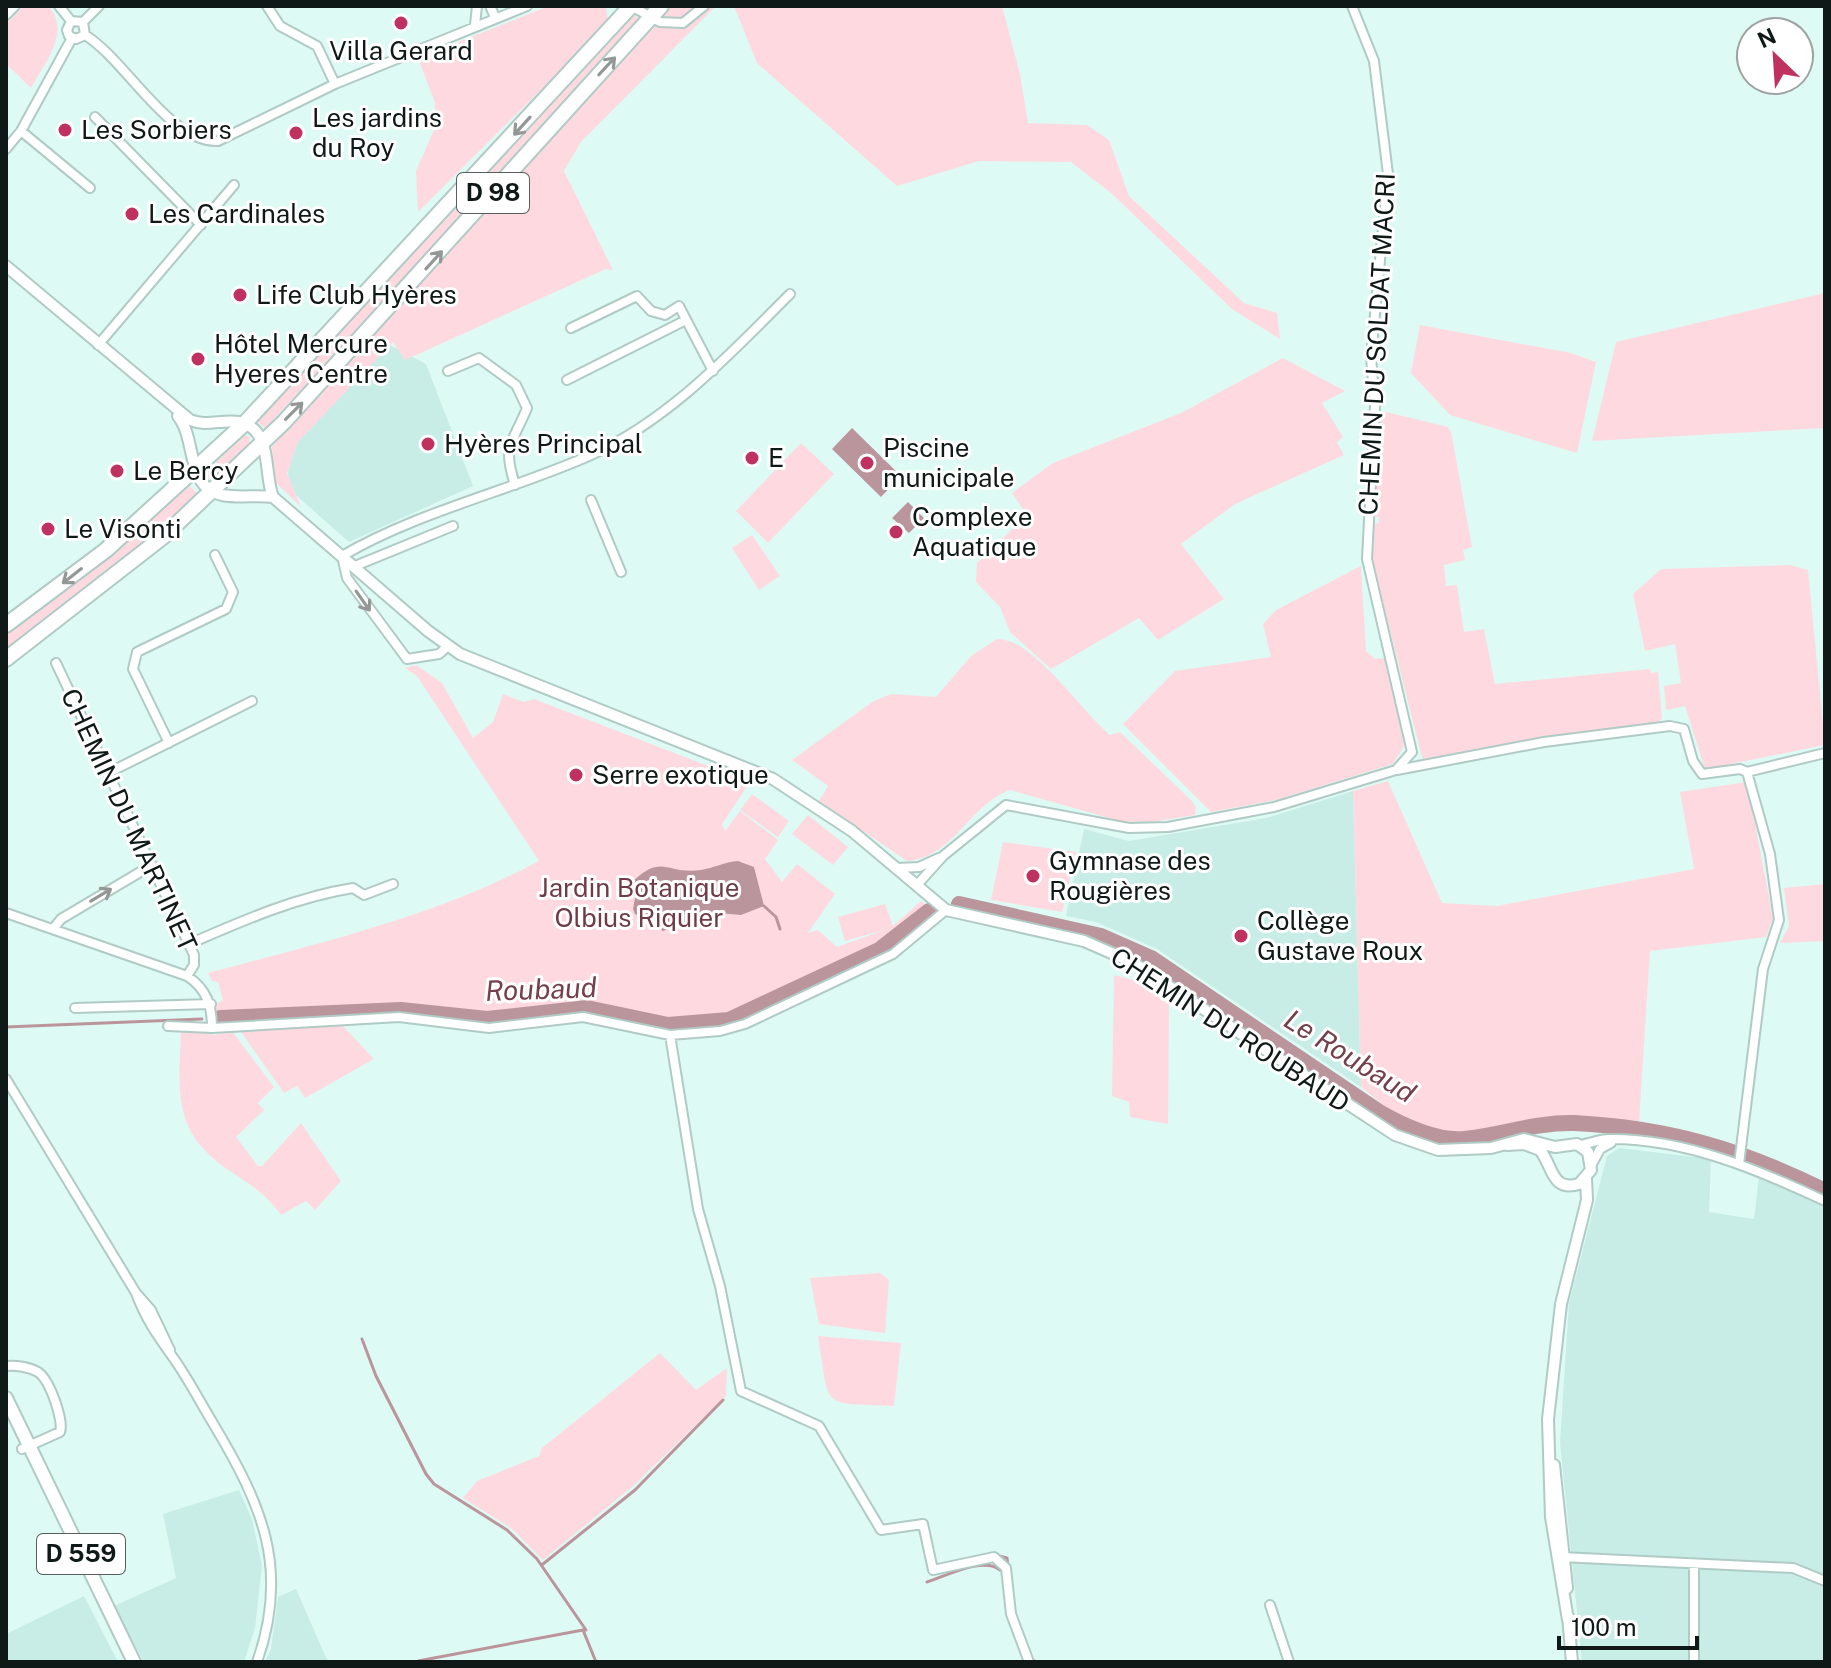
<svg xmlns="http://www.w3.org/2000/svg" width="1831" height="1668" font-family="'Public Sans',sans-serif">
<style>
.built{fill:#c8ede6}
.green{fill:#fedae0}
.water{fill:#ba959c}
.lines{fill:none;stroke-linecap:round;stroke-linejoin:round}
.stream{stroke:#ba959c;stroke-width:3}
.river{stroke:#ba959c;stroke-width:16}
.minor-casing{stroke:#b0cac5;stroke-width:12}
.tertiary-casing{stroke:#b0cac5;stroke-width:14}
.primary-casing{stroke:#b0cac5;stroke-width:16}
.trunk-casing{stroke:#b0cac5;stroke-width:18}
.minor{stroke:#fff;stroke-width:8}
.tertiary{stroke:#fff;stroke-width:10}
.primary{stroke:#fff;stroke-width:12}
.trunk{stroke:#fff;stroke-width:14}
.oneway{stroke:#939897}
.poi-dot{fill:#bf315f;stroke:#fff;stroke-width:3}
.labels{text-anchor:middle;stroke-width:6;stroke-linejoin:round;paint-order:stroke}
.shield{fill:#fff;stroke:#575e5d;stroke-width:2}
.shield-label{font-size:24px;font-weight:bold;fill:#0f1917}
.poi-label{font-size:26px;fill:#0f1917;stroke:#fff;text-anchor:start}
.street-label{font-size:26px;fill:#0f1917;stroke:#fff}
.park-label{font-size:26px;fill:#6f3b47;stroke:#fff}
.water-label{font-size:28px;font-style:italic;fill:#74404c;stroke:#fff}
</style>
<rect width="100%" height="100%" fill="#defaf4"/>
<path class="built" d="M388,344L426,364L473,486L349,542L289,489L288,471L296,442Z
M1353,791L1361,1087L1157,949L1096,922L1066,916L1084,829L1129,841L1266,818Z
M1619,1148L1711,1159L1709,1212L1754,1219L1759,1176L1825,1208V1662H1582L1560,1443L1569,1303L1607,1156Z
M239,1490L252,1519L262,1566L255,1628L244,1662H144L114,1606L176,1578L163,1514Z
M296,1589L328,1662H265L271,1649L278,1597Z
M84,1596L118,1662H6V1634Z"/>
<path class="green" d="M24,6H48C72,30 45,63 31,88L6,64V24Z
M549,6H606L608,23L418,212L416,171L434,130L435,103L418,58Z
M667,6H716L581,142L564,171L613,270L606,269L405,360L393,342L298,442L287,473L301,507L274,481L272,447Z
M734,6H1002L1020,74L1028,123L1087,125L1109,140L1129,196L1244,303L1277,313L1280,339L1232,309L1111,193L1071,162L979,161L897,186L757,63Z
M631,13L641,20L265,429L257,421Z
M1825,293V428L1592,441L1616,342Z
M1420,325L1571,353L1596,362L1577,453L1450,415L1411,373Z
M1283,358L1345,391L1322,403L1343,437L1337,442L1344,455L1235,504L1181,544L1224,599L1158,640L1139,618L1051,669L1010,632L1000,607L976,582L977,563L1027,515L1012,493L1053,463L1181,413Z
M1382,411L1448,427L1451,432L1472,547L1463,550L1465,560L1444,565L1446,586L1457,585L1464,632L1484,629L1495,684L1650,669L1651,673L1658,672L1662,718L1658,723L1423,761L1371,555L1370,525L1379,523V517L1372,516Z
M245,435L250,437L249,444L213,480L207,478L208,470Z
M801,443L834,474L768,543L736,511Z
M190,486L198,494L99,580L6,650V635L101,562Z
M752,535L780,576L759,590L732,548Z
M1790,565L1808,570L1825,745L1705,769L1685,706L1666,710L1664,686L1681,683L1675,644L1645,651L1633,594L1661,569Z
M1361,566L1366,651L1375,659L1387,658L1404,746L1393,764L1276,800L1211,812L1123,724L1175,671L1271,657L1263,624L1276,610Z
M997,639C1032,637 1082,712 1110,735L1120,732L1191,800L1196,807L1195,815L1145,823L1120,821L1010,790C969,805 953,858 907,861L819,801L828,786L792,760L872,702L891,694L936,697L971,656Z
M416,665L442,683L473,738L493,722L503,694L524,702L534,699L750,782L722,824L725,831L740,811L778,840L765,859L782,882L797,864L835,894L808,933L818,930L837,947L887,929L845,941L838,917L885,904L893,926L921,901L927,906L881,943L736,1012L670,1019L573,1003L487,1013L400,1003L215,1014L216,1004L223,1000L218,982L212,981L208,973C319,943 437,916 539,861L417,676L405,668Z
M1388,781L1442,903L1497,906L1694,869L1680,792L1747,782L1773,918L1766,937L1650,951L1639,1122L1565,1117L1468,1135L1447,1133L1397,1116L1361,1087L1353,791Z
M752,794L789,821L778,837L740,810Z
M808,815L848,847L833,865L792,834Z
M1003,842L1076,852L1062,912L991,900Z
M1825,884V941L1780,943L1789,926L1784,888Z
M1114,975L1137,981L1169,1004L1168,1124L1130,1117L1129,1102L1112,1096Z
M342,1025L374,1059L305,1098L297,1086L284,1093L241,1032Z
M181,1029L215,1035L232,1031L274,1087L258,1103L264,1110L236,1137L258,1166H262L301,1123L341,1181L315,1210L306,1201L281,1215C266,1194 251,1185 230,1171C171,1132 179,1092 181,1029Z
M880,1273L889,1280L885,1333L819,1324L810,1278Z
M818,1336L901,1343L894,1406C819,1403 830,1410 818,1336Z
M660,1353L696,1390L727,1368L726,1396L633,1486L543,1560L511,1528L463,1498L477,1481L539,1456L542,1448Z"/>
<path class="water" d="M852,428L901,476L881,497L832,449Z
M908,502L924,518L909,533L892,518Z
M738,861L754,867L764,906L741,915L718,913L708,924L697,918L663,931L635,914L633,909L637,887L633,881C663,853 667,875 701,870C713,868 725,862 738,861Z"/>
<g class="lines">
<path class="stream" d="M625,881L633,882
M764,906L776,917L780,929
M6,1027L202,1019
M362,1339L376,1376L426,1474L434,1484L507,1530L537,1559L586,1630H583L596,1662
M999,1556L1007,1558L1008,1566
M543,1564L635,1490L723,1400
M927,1582C946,1576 984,1556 1000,1570
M418,1661L583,1630
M1035,1661V1662"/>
<path class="river" d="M959,904L1101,936L1151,958L1379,1112C1403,1126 1438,1142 1465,1139C1502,1135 1536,1122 1574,1123C1668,1128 1741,1149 1825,1191
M220,1018L401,1010L487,1019L587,1008L668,1025L729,1020L879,950L929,911"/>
<g class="minor-casing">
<path id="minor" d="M59,6L71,21
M267,6L280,26L317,46L335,84
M490,6L495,17
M631,6L660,22L683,23L704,6
M6,15L15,6
M71,21L67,30L69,36L76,39L85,35
M71,21L83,22L85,35
M83,22L99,6
M475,25L477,6
M85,35C126,60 169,143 218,141L335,84L527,6
M95,117L201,225
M21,131L90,188
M6,149L21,131L72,38
M571,328L637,296L651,311L665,315L679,306L713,371
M98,345L234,185
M448,371L479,358L516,385L527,408C512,445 502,444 515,485
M567,380L686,320
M591,500L621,572
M355,566L453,526
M448,646L439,654L407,659L347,578L342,556C419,511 510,491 591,455C669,420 730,354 790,294
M56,663L194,955V965L187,976
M169,743L133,669L137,652L226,609L233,592L215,555
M1397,770L1544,742L1670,726L1684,729L1693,761L1702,774L1740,769L1747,772L1825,753
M108,773L252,701
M897,868L919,867L939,858
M917,885L943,856L1006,805L1129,828L1168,827L1274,807L1396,770L1412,752L1367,559L1375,406L1371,357L1388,174L1374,61L1352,6
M6,913L187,976C207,989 212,1006 212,1028
M53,929L61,919L152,865
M189,944C242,921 296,897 353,888L364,895L393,884
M75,1008L211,1004
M168,1026L212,1028L399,1017L489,1028L583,1017L670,1035L720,1031L745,1024L893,954L946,910
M670,1035L698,1209L720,1286L741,1391L819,1426L881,1530L923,1524L933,1570L994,1557L1006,1568L1011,1614L1029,1662
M6,1079L136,1293L151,1310L170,1350
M1579,1145C1589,1144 1599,1139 1609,1139C1684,1138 1759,1170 1825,1201
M1592,1164L1600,1149L1611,1143
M1739,1164L1763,969L1779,920L1770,854L1747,772
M136,1293C145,1318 157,1335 172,1356C188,1378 200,1402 214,1425C262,1505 290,1569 257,1662
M6,1366C16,1365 29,1367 38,1372C50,1380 64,1421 60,1432L22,1449
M1561,1557L1793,1568L1825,1581
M1694,1564V1662
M1270,1605L1289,1662"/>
</g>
<g class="tertiary-casing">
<path id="tertiary" d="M6,266L190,420C207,427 222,419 239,422C274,429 263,474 273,497L428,631L460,654L773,779L852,831L946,910L1084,941L1132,962L1395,1135L1438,1150L1491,1148L1524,1139L1555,1147L1577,1144L1588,1152L1591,1170L1579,1184C1551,1192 1553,1166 1540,1150L1524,1144L1507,1145
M178,416C197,439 185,487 222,495C238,498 257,495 273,497
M1554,1465L1567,1588
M1568,1616L1572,1662
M1568,1620L1551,1517L1548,1419L1561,1304L1587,1200L1586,1179"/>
</g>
<g class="primary-casing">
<path id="primary" d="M6,1398L134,1662"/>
</g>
<g class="trunk-casing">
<path id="trunk" d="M6,625L106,550L244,424L631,6
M6,659L164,536L284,422L661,6"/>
</g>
<use href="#minor" class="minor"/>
<use href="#tertiary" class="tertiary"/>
<use href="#primary" class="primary"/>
<use href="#trunk" class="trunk"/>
</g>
<defs><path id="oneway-shaft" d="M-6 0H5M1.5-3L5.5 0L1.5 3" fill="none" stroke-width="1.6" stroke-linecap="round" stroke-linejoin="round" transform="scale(2)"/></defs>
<g class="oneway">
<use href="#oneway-shaft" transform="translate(607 66) rotate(-47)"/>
<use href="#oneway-shaft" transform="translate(522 126) rotate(132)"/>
<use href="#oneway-shaft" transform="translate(434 260) rotate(-48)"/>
<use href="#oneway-shaft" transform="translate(294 411) rotate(-45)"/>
<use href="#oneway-shaft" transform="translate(72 576) rotate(142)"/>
<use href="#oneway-shaft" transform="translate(363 601) rotate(55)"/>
<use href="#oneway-shaft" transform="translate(101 895) rotate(-31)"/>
</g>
<g class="poi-dot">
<circle cx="401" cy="23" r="8"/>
<circle cx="65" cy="130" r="8"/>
<circle cx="296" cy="133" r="8"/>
<circle cx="132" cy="214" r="8"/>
<circle cx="240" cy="295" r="8"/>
<circle cx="198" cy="359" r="8"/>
<circle cx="428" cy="444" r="8"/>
<circle cx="752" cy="458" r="8"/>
<circle cx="867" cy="463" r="8"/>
<circle cx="117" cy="471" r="8"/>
<circle cx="48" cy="529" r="8"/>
<circle cx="896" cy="532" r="8"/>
<circle cx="576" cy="775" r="8"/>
<circle cx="1033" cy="876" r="8"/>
<circle cx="1241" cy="936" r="8"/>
</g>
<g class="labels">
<g class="shield">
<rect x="457" y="173" width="72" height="40" rx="6"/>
<rect x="37" y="1534" width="88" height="40" rx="6"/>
</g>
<g class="shield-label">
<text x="493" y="201">D 98</text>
<text x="81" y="1562">D 559</text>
</g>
<g class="poi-label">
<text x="401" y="60" text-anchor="middle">Villa Gerard</text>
<text x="312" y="127">Les jardins<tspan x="312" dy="30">du Roy</tspan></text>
<text x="81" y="139">Les Sorbiers</text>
<text x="148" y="223">Les Cardinales</text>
<text x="256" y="304">Life Club Hyères</text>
<text x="214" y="353">Hôtel Mercure<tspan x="214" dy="30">Hyeres Centre</tspan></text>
<text x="444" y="453">Hyères Principal</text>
<text x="883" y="457">Piscine<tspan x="883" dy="30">municipale</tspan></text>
<text x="768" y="467">E</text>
<text x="133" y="480">Le Bercy</text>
<text x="912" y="526">Complexe<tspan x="912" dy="30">Aquatique</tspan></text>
<text x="64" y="538">Le Visonti</text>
<text x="592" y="784">Serre exotique</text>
<text x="1049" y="870">Gymnase des<tspan x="1049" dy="30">Rougières</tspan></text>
<text x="1257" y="930">Collège<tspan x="1257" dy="30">Gustave Roux</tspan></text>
</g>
<g class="street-label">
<text transform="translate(1377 344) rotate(-87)" y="9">CHEMIN DU SOLDAT MACRI</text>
<text transform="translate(129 820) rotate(65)" y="9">CHEMIN DU MARTINET</text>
<text transform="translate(1230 1030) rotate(33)" y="9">CHEMIN DU ROUBAUD</text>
</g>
<g class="park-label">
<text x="639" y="897">Jardin Botanique<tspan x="639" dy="30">Olbius Riquier</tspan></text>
</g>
<g class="water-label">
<text transform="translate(541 989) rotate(-2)" y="10">Roubaud</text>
<text transform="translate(1350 1056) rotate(32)" y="10">Le Roubaud</text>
</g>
</g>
<rect width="1831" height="1668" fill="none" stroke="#0f1917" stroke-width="16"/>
<g transform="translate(1775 56) rotate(335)"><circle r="38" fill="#ffffff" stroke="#9fa3a2" stroke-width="2"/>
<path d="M0-6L14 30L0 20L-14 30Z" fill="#bf315f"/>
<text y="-12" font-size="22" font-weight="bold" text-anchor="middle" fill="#0f1917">N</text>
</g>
<path d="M1559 1636v12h138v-12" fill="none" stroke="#0f1917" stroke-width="4"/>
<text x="1571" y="1636" font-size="24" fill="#0f1917" stroke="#ffffff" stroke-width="6" paint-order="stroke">100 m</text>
</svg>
